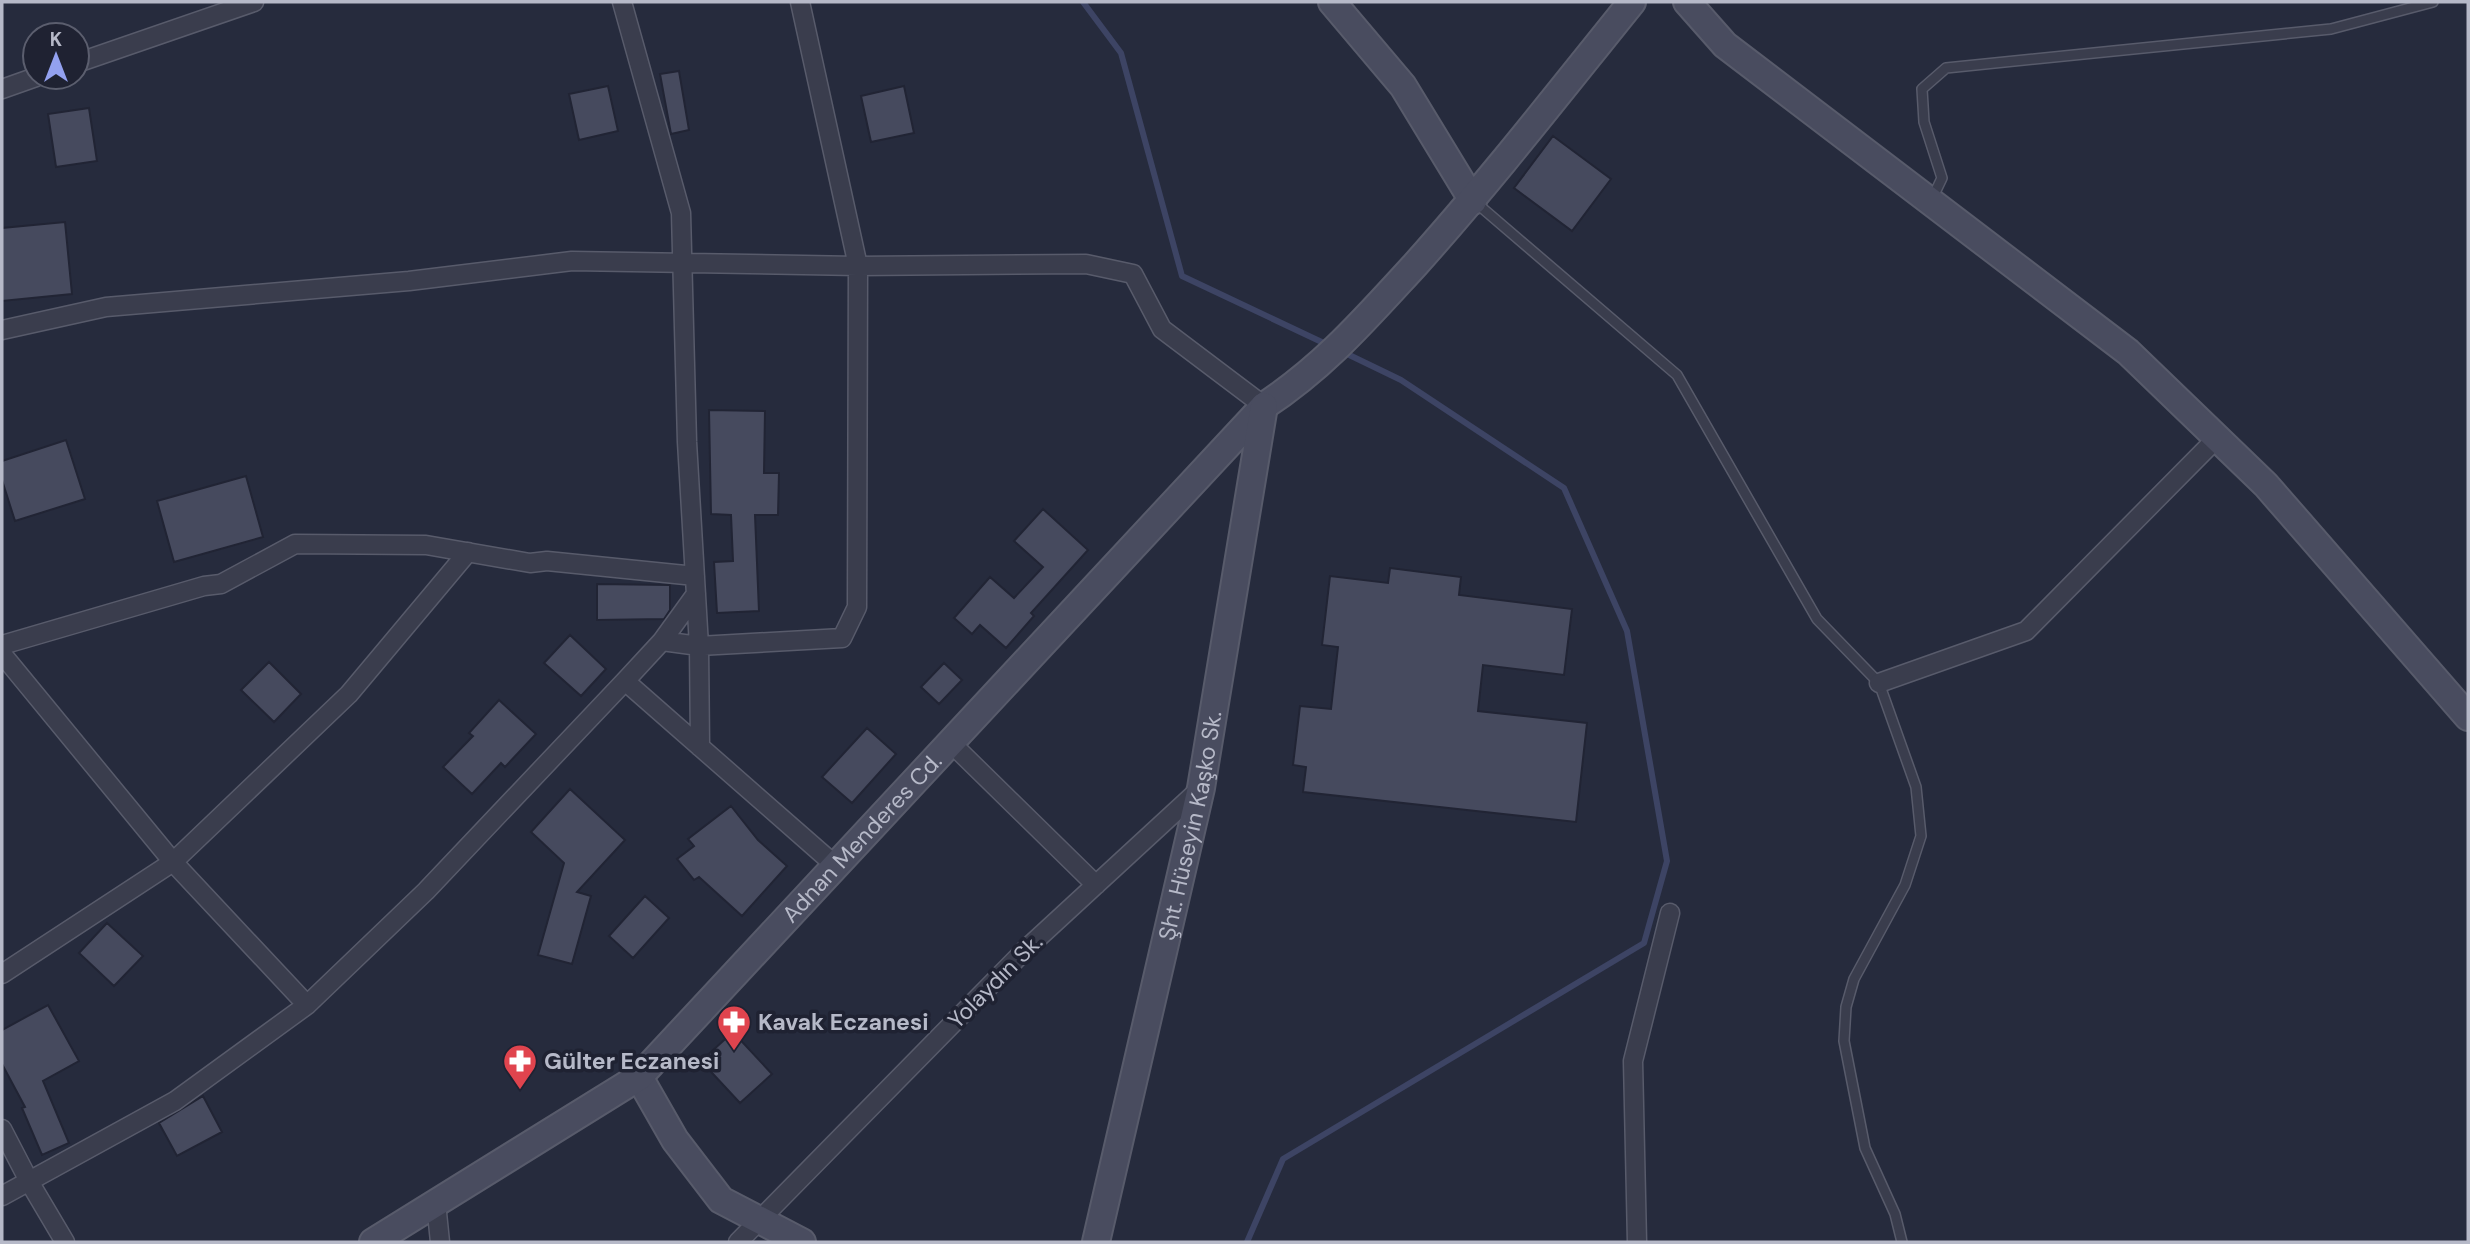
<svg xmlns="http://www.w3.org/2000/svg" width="2470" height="1244" font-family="'DM Sans',sans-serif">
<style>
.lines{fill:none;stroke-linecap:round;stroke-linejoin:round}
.stream{stroke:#3d4464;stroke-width:6}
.building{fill:#464a5e;stroke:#212434;stroke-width:2}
.lane-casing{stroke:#585b6b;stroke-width:12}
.street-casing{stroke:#585b6b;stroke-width:21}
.secondary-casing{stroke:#585b6b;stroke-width:30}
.lane{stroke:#3a3d4d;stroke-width:9}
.street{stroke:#3a3d4d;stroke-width:18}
.secondary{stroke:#494c5f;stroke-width:26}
.labels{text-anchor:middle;stroke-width:7;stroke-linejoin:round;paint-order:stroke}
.street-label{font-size:23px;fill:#b6b9c8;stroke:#1f2232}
.poi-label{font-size:23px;font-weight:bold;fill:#b6b9c8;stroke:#1f2232;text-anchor:start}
</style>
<rect width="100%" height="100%" fill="#262b3d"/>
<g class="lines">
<path class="stream" d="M1083,2L1121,53L1182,276L1328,345
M1247,1242L1283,1159L1644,943L1667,861L1627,631L1564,488L1401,380L1341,351"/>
</g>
<path class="building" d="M679,71L689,130L671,134L660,74Z
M608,86L618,131L579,140L569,94Z
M904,86L914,133L871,142L861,96Z
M89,108L97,161L56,167L48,114Z
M1553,136L1611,179L1572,231L1514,188Z
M65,222L72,294L2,301V228Z
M709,410L765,411L764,473H779L778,515H755L759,611L717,613L714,562L733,561L731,515L711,514Z
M66,440L85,499L15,521L2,480V461Z
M246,476L263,537L174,562L157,501Z
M1043,509L1088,550L1031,613L1034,616L1006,648L980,625L972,634L954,618L990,577L1014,598L1043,567L1014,541Z
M1390,568L1461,577L1459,595L1572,609L1564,675L1483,665L1478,711L1587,723L1576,822L1303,792L1306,767L1293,765L1300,706L1331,709L1338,647L1322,645L1330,576L1388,583Z
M597,584L670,585V610L664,619L597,620Z
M570,635L606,669L581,696L544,663Z
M269,662L301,694L274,722L241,690Z
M944,663L962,680L939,704L921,687Z
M499,700L536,734L505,767L501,763L472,794L443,767L473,736L469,733Z
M867,728L896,754L852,803L822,777Z
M570,789L625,840L577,892L591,896L572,964L538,955L564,863L531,832Z
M731,806L758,840L787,866L742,916L699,877L694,880L677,859L694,846L688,839Z
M645,896L669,918L633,958L609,936Z
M107,923L143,956L114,986L79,953Z
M48,1005L79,1061L43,1081L69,1143L42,1155L22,1108L25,1107L2,1064V1030Z
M733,1032L772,1074L740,1103L701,1061Z
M203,1096L222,1132L177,1156L159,1123Z"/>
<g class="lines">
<g class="lane-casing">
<path id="lane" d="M1932,199L1942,178L1924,122L1922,89L1946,68L2331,29L2433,2
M1474,201L1677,375L1817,619L1879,683L1916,787L1921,836L1905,885L1854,979L1846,1007L1844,1041L1865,1148L1895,1214L1902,1242"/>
</g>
<g class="street-casing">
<path id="street" d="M622,2L681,213L687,442L699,646L700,747
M77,63L254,2
M2,89L36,77
M2,330L106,307L409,281L572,261L858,266L1086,264L1133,274L1162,329L1264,406
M662,641L699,646L842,638L857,607L858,266L800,2
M2,645L204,586L221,584L295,544L426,545L530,563L547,561L695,576
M2,654L173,862L307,1005
M625,681L836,866
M1879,683L2026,631L2217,438
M951,743L1096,885
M2,974L173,862L349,694L468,552
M2,1129L30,1183L65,1242
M2,1196L175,1101L307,1005L426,891L625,681L662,641L696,594
M436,1203L440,1242
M738,1242L1025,950L1201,788
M1637,1242L1633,1061L1670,913"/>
</g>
<g class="secondary-casing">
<g id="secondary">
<path d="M1332,2L1403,86L1473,201"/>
<path d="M1687,2L1725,45L2128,352L2266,485L2468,717"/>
<path d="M639,1077L675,1140L721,1200L802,1242"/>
<path id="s1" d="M373,1242L639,1077L1264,406C1325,366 1366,318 1415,265C1491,180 1561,90 1632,2"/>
<path id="s2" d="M1096,1242L1201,788L1264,406"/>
</g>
</g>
<use href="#lane" class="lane"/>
<use href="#street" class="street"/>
<use href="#secondary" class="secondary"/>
</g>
<defs>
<g id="pharmacy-pin" transform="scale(1.75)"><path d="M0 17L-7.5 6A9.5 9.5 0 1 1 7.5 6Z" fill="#e0444e" stroke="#1f2232"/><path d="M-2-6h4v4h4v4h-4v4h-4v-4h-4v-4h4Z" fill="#fff"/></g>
</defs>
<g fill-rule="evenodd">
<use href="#pharmacy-pin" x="734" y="1022"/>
<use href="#pharmacy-pin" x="520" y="1061"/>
</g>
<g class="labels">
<g class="street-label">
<text dy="8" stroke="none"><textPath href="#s2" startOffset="427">Şht. Hüseyin Kaşko Sk.</textPath></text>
<text dy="8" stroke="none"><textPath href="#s1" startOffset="640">Adnan Menderes Cd.</textPath></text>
<text transform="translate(995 981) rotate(-45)" y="8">Yolaydın Sk.</text>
</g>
<g class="poi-label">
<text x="758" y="1030">Kavak Eczanesi</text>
<text x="544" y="1069">Gülter Eczanesi</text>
</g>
</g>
<rect width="2470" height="1244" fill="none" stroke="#b6b9c8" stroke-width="7"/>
<g transform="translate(56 56)"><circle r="33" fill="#1f2232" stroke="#5b5e6e" stroke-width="2"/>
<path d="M0-5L12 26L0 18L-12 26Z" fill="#93a1f0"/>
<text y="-10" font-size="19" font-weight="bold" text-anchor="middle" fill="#b6b9c8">K</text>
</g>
</svg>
